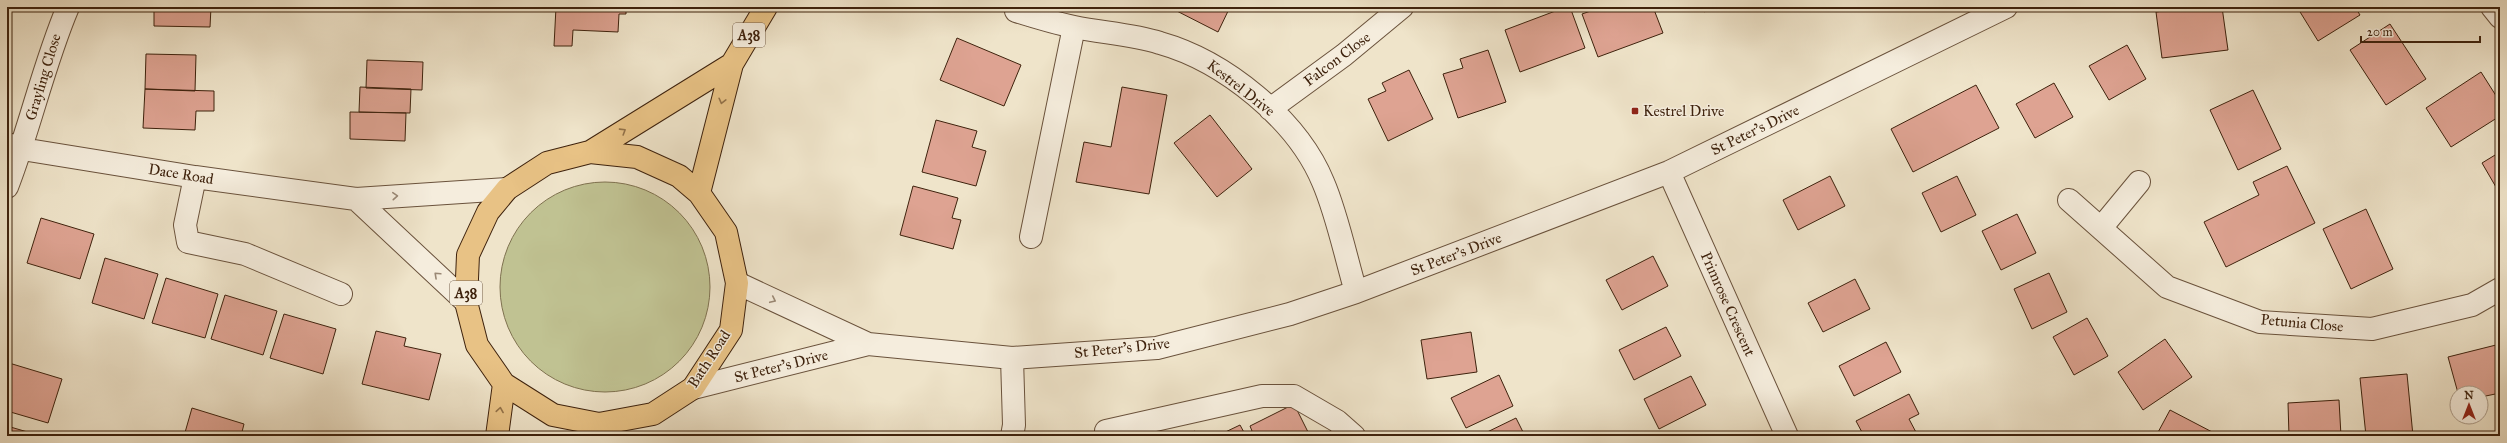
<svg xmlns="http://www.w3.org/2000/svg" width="2507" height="443" font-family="'IM FELL Great Primer',serif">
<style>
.green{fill:#c0c292;stroke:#7f7250}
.building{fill:#dea392;stroke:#3e220d}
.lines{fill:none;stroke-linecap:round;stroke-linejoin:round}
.minor-casing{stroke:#6a523c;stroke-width:24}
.major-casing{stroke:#3e220d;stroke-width:24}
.minor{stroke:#f5eddd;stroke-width:22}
.major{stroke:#e8c285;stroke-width:22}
.oneway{stroke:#937249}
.oneway2{stroke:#9a8875}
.poi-dot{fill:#8f2418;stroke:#f5eddd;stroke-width:1.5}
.labels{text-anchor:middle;stroke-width:3;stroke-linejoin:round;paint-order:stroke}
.shield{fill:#f5eddd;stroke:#755f4b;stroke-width:1}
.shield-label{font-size:14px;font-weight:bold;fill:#3e220d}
.street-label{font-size:15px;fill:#3e220d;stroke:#f5eddd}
.poi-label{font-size:15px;fill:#3e220d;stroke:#f5eddd;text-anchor:start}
</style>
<rect width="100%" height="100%" fill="#efe4ca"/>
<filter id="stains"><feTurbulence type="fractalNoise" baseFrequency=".005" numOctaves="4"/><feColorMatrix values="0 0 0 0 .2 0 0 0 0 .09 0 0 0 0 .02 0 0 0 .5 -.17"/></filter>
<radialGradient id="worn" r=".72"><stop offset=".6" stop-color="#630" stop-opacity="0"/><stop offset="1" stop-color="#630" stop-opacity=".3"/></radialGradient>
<path class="green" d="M500 287a105 105 0 1 1 210 0a105 105 0 1 1-210 0Z"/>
<path class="building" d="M154,7H211L210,27L154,26Z
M556,7H626V14H619L618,32L573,30L572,46H554Z
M1169,7H1230L1218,32Z
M1566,7H1570L1585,48L1520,72L1505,30Z
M1602,7H1653L1663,33L1598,57L1582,14Z
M1698,7H1709L1705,12Z
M2192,7H2222L2228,50L2162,58L2156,12Z
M2297,7H2355L2360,15L2318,41Z
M2390,24L2426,79L2386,105L2350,50Z
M957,38L1021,65L1004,106L940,80Z
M2127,45L2146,79L2109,100L2089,66Z
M1488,50L1506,102L1458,118L1443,74L1463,68L1460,59Z
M146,54L196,55L195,91L145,89Z
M367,60L423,62L422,90L366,88Z
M1409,70L1433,119L1388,141L1368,99L1386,91L1382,83Z
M2481,72L2500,102V116L2451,147L2426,108Z
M2054,83L2073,117L2035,138L2016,104Z
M1976,85L1999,128L1913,172L1891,129Z
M360,87L411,89L410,113L359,112Z
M1122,87L1167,95L1149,194L1076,182L1084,142L1111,147Z
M145,89L214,91V111H196L195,130L143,128Z
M2253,90L2281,149L2238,170L2210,110Z
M350,112L406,113L405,141L350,139Z
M1210,115L1252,169L1217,197L1174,143Z
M936,120L977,131L972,147L986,151L976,186L922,172Z
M2500,152V194L2482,163Z
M2287,166L2315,223L2226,267L2204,222L2259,195L2253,182Z
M1830,176L1845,206L1798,230L1783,200Z
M1957,176L1976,215L1941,232L1922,193Z
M913,186L958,198L952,218L961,220L953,249L900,235Z
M2366,209L2393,269L2351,289L2323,229Z
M2017,214L2036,253L2001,270L1982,231Z
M41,218L94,234L80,279L27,263Z
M1653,256L1668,286L1622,310L1606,280Z
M105,258L158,274L144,319L92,303Z
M2049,273L2067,312L2032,329L2014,289Z
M166,278L218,294L205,338L152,323Z
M1855,279L1870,309L1823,332L1808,303Z
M225,295L277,311L263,355L211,339Z
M284,314L336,329L323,374L270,358Z
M2087,318L2108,356L2074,375L2053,337Z
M1666,327L1681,356L1634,380L1619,350Z
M376,331L406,338L404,346L441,354L429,400L362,384Z
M1471,332L1477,372L1427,379L1421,340Z
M2165,339L2192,377L2143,410L2118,372Z
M1886,342L1901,372L1854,396L1839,366Z
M2500,344V393L2481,397V393H2458L2448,357Z
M9,363L62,379L48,423L7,411V371Z
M2407,374L2413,436H2366L2360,378Z
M1499,375L1513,406L1466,428L1451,398Z
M1691,376L1706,405L1659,429L1644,399Z
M1909,394L1919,414L1909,419L1918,436H1864L1856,421Z
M2339,400L2341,436H2289L2288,403Z
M1294,404L1310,436H1254L1250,426Z
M192,408L244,424L241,436H184Z
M2170,410L2216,434L2215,436H2156Z
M1516,418L1525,436H1479Z
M1240,425L1246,436H1217Z
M7,426L31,433V436H7Z
M1195,431L1197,436H1186Z"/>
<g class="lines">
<g class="minor-casing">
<path id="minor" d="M2492,7L2500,17
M1016,11C1035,17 1055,23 1074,27C1103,33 1132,34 1160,43C1224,61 1297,119 1323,182C1337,214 1346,258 1356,292
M1270,109L1344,55L1402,7
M7,144L22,149L195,177L356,199L507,189
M1669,172L1787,436
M195,177L185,225L188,242L245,254L341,294
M7,187C30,128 43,66 68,7
M356,199L466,302
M2069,200L2167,287L2260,322L2372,329L2472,305L2500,289
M2101,228L2139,182
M1031,237L1074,27
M737,283L868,344L1012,358L1157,348L1290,314L1356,292L1669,172L2006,7
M693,388L868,344
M1106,431L1262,396H1294L1337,421L1354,436
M1012,436L1014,425L1012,358"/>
</g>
<g class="major-casing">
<path id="major" d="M590,152L637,157L679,176L699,193L726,232L737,283L731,330L693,388L653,414L599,424L553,415L504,384L477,345L466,302L468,255L488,212L507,189L547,163L590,152L732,64
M699,193L732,64L766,7
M497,436L504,384"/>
</g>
<use href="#minor" class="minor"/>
<use href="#major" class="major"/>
</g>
<defs><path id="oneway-chevron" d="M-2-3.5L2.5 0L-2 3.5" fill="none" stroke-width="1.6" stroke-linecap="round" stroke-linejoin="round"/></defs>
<g class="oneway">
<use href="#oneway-chevron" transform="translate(722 101) rotate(104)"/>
<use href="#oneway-chevron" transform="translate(623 131) rotate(-32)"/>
<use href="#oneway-chevron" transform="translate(500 410) rotate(-81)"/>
</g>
<g class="oneway2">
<use href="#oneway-chevron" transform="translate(395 196) rotate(-4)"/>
<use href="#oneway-chevron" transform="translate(437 275) rotate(-137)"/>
<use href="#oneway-chevron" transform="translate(773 300) rotate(25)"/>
</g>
<rect class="poi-dot" x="1631" y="107" width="8" height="8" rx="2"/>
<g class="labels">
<g class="shield">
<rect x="733" y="23" width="32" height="24" rx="3"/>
<rect x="450" y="281" width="32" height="24" rx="3"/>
</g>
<g class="shield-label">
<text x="749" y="40">A38</text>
<text x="466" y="298">A38</text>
</g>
<g class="street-label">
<text transform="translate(1337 59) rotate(-37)" y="5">Falcon Close</text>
<text transform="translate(43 77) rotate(-73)" y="5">Grayling Close</text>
<text transform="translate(1241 88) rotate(38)" y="5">Kestrel Drive</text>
<text transform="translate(1755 130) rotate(-26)" y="5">St Peter's Drive</text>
<text transform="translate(181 174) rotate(9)" y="5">Dace Road</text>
<text transform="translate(1456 254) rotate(-21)" y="5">St Peter's Drive</text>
<text transform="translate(1728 304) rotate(66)" y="5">Primrose Crescent</text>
<text transform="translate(2302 323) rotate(5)" y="5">Petunia Close</text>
<text transform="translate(1122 348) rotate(-6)" y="5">St Peter's Drive</text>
<text transform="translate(709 359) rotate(-57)" y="5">Bath Road</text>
<text transform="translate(781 366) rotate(-14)" y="5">St Peter's Drive</text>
</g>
<g class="poi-label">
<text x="1643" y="116">Kestrel Drive</text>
</g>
</g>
<rect width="2507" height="443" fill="none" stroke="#efe4ca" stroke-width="24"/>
<rect x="8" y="8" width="2491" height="427" fill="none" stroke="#3e220d" stroke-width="2"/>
<rect x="12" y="12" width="2483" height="419" fill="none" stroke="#3e220d"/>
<g transform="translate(2469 405)"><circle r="19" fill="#f5eddd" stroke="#ac9c8a"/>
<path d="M0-3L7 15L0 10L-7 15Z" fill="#8f2418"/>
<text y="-6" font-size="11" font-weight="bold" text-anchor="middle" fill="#3e220d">N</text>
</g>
<path d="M2361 36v6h119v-6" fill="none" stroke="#3e220d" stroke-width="2"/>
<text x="2367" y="36" font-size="12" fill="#3e220d" stroke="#f5eddd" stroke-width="3" paint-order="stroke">20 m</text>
<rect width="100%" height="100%" filter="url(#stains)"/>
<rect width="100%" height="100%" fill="url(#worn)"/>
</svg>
